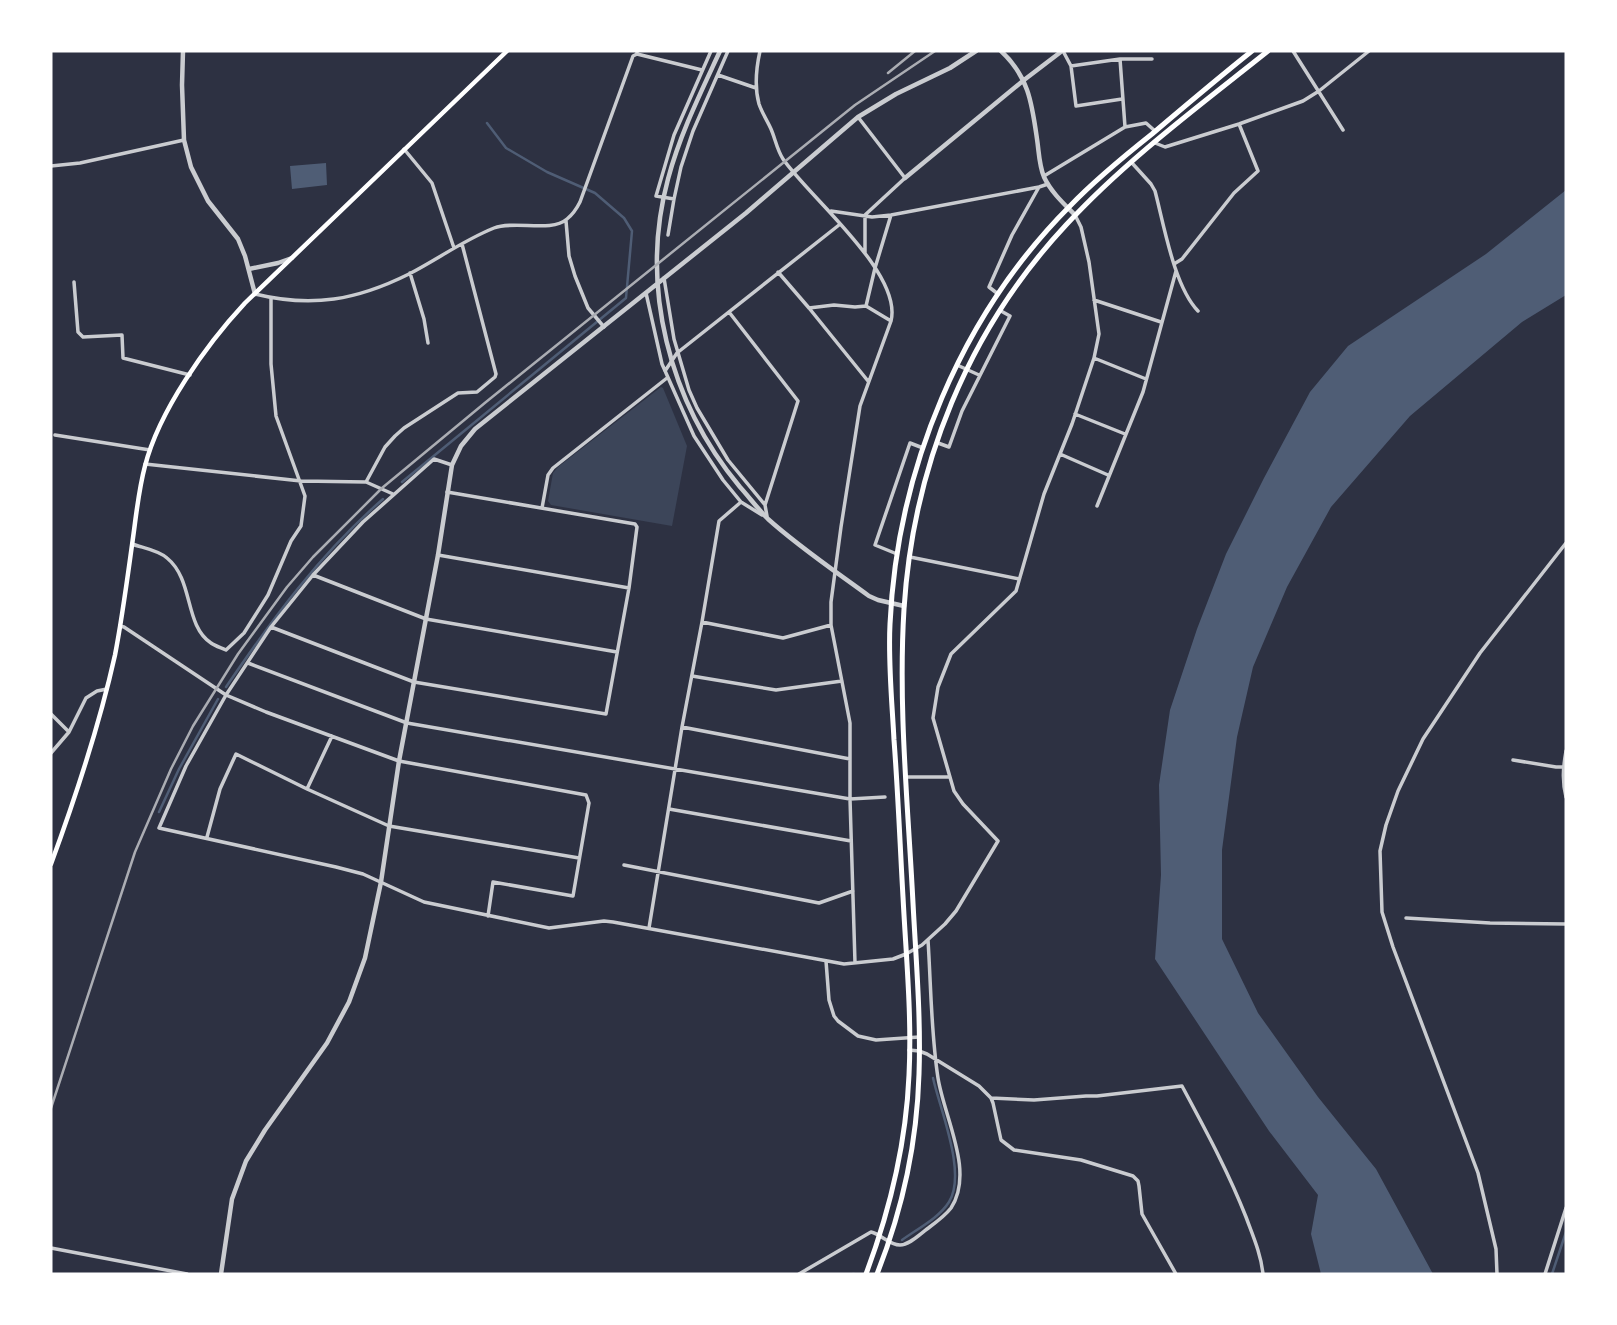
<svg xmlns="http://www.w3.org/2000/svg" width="1617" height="1325" font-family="'Golos Text',sans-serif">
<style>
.green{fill:#3c4559}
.water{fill:#4f5d75}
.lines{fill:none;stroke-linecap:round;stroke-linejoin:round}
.stream{stroke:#4f5d75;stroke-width:2.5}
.minor{stroke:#caccd0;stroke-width:3.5}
.tertiary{stroke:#caccd0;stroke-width:4.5}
.secondary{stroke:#fff;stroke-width:4.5}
.trunk{stroke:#fff;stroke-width:5}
.rail{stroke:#abadb3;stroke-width:2.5}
</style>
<rect width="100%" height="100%" fill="#2d3142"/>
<path class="green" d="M661,387L663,388L687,446L672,526L551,505L548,501L553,473L558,467Z"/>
<path class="water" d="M326,163L327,185L292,189L290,166Z
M1566,190V295L1522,322L1410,416L1331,507L1287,587L1253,667L1237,737L1222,850V939L1258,1013L1318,1097L1376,1169L1433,1274H1321L1311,1234L1318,1195L1269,1131L1155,959L1161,875L1159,785L1170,710L1197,629L1226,554L1264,478L1310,392L1348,346L1486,254Z"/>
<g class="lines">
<path class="stream" d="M402,482L626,298L632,231L624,218L595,193L547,172L506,148L487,123
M226,687C273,618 320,554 383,499
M159,812L179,769L218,699
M902,1240C917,1229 939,1218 949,1202C967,1173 940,1110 933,1078
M853,1274H854
M1552,1274L1566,1232"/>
<path class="minor" d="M711,51L674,135L656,196L674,199L681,167L693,131L728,51
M760,51C756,69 754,86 759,104C762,113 767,120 771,129C775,138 777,150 783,159C809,197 903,273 891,321L860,406L841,527L831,602V625L850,723V799L855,963
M1063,51L1071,66L1076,106L1122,99
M1293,51L1343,130
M637,54L702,70
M1120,59L1125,127
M1071,66L1120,59H1152
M718,75L756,88
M858,117L905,178L865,215V253
M1155,143L1165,147L1239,124L1303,101L1319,91L1369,51
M404,149L432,183L454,248
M1132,163L1151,184L1155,191C1164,225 1174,286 1198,311
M51,166L80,163L184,140
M1044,176L1125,127L1146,123L1155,131
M831,211L872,217L891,215L1039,187L1048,184
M566,221L569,256L575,276L588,308L604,327
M668,235L674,199
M1174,264L1182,259L1234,193L1258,171L1239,124
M778,272L809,308L868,381
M410,273L424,319L428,343
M664,278L674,339L689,390L697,408L728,460L765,505L767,516
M74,282L78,332L83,337L122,335L123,358L190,375
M646,293L662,364L694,436L723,480L741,502L762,515
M255,294C312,308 357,300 409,274C438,259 464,240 494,228C515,220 551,233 567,219C572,215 577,208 580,202L633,56L637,54V51
M998,294L989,287L1012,235L1039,187
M1094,300L1161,322
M866,306L875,268L891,215
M809,308L834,305L855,307L866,306L891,321
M729,312L798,401L765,505
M1094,358L1146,379
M957,365L979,375
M665,371L677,353L839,225
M1075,414L1125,434
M55,435L150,450
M938,443L949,447L962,411L1010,316L1001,311
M1060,454L1108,475
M145,464L301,481L366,482L393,494
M452,465L434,459L363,522L313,575L271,627L226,695L186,766L159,828L336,867L363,874L424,902L549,928L604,921L613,922L844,964L893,959L906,954L922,945L945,924L956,911L998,841L963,804L954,791L933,718L938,687L951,654L1016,591L1044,494L1072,424L1094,358L1099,334L1089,262L1081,227L1075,215
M366,482L385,447L395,436L404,428L458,393L477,392L495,377L496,374L462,244
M1097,506L1143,392L1176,271
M542,508L548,475L553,468L667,378
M132,544C143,548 158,550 167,558C194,580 184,625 211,643C215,646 222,648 226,650L244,633L268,595L291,541L301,526L305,496L276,416L271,364V298
M897,554L875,545L910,443L923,448
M438,555L629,588
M910,557L1019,579
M313,575L426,619L617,652
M702,622L783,638L831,625
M120,626L124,627L226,695L266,712L399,761L586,795L589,803L573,896L493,882L488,916
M271,627L414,682L606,714L629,588L637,527L635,524L447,492
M248,663L407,723L850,799L885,797
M692,676L776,690L842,681
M51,714L69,732
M682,727L850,759
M1566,751C1563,768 1562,781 1566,797
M51,753L69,732L86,698L97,691L107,689
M1513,760L1556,767H1566
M906,777H950
M307,789L332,736
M669,809L851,841
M207,837L220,789L236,754L307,789L389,826L579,858
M624,865L819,903L853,891
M1406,918L1490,923L1566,924
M649,928L682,727L702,622L719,521L741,502
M826,961L829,1000L834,1016L838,1021L858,1036L876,1040L919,1037
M909,1050L919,1051L927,1054L979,1086L991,1098L993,1103L1001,1140L1014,1150L1081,1160L1133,1176L1138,1181L1139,1186L1142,1214L1176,1274
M991,1098L1034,1100L1086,1096H1097L1182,1086C1205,1129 1228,1171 1246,1217C1253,1236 1261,1254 1263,1274
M51,1248L187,1274
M799,1274L871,1232C881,1234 889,1245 900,1245C909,1245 919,1235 927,1229C935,1223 945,1216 951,1208C975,1172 944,1117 938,1078C931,1033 931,986 928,940
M1497,1274L1496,1249L1478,1173L1393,947L1382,912L1380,851L1386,825L1398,791L1423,739L1480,653L1566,543
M1545,1274L1566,1208"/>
<path class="tertiary" d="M183,51L182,85L184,140L191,167L208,201L238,239L245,256L255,294
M720,51C701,92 680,134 668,179C639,286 669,402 740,487C749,497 758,509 768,519C799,547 835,571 869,596L878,600L904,606
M1001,51C1029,77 1032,104 1037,139C1039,152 1039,165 1044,177C1051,192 1064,204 1075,215
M905,178L1024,80L1062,51
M249,269L278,263L292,258
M221,1274L232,1199L246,1161L265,1130L327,1043L349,1002L365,958L381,882L399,761L438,555L452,465L461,446L475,429L746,213L858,117L896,94L950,68L976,51"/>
<path class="secondary" d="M51,864C76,796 99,727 115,655C122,619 127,581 132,545C136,518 138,492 145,466C159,411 206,345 245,303L507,51"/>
<path class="trunk" d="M866,1274C890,1210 906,1144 909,1075C912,1016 906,956 903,897C900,845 898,792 894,740C892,701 888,662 890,624C897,470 961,315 1070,206C1095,180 1123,157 1152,134C1185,106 1218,78 1252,51
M877,1274C902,1211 917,1142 919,1074C921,1017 916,960 913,903C908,805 898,707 904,609C913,466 968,330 1066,225C1126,160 1199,106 1268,51"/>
<path class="rail" d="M888,73L915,51
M51,1108L135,852L171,769L193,726L238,654L287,587L313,557L382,488L486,402L855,105L935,51"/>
</g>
<rect width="1617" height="1325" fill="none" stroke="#ffffff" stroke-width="105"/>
</svg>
